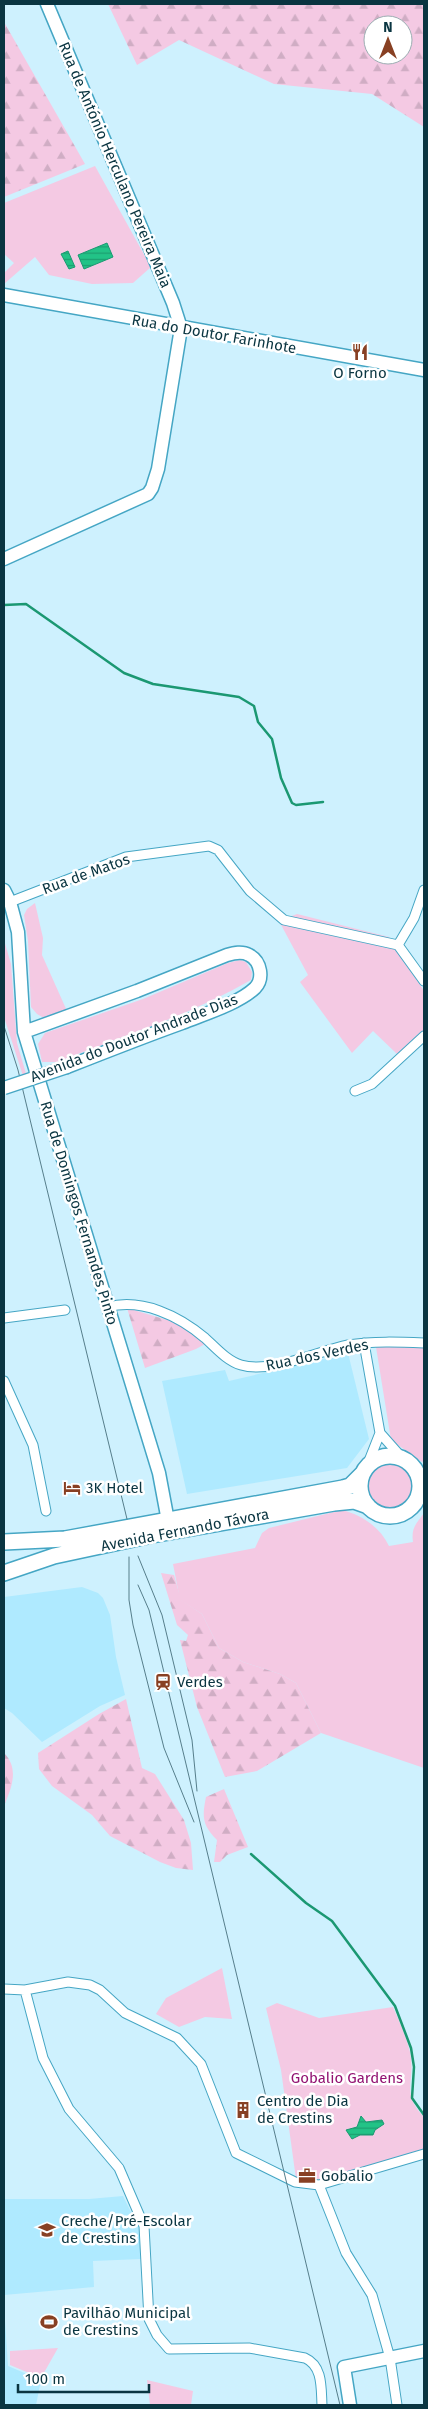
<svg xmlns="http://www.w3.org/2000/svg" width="428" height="2409" font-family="'Fira Sans',sans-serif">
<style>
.built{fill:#afeaff}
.green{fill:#f4c9e3}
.forest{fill:url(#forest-firs);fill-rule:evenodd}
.water{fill:url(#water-rules);stroke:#1b9872}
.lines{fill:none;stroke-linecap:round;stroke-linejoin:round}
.stream{stroke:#1b9872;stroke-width:2.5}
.street-casing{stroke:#45a6c4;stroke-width:11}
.secondary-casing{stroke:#45a6c4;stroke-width:15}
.primary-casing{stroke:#45a6c4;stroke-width:18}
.street{stroke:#fff;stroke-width:9}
.secondary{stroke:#fff;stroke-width:12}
.primary{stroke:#fff;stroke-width:15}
.tram{stroke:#567e8b;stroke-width:1}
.secondary-bridge-casing{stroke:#45a6c4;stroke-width:15;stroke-linecap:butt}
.secondary-bridge{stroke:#fff;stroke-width:12}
.labels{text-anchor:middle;stroke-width:5;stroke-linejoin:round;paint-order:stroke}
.street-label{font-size:15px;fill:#0a3541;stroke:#fff}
.poi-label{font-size:15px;fill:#0a3541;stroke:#fff;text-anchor:start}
.park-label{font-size:15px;fill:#921272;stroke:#fff}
</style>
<defs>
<pattern id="forest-firs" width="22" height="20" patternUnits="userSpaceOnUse" patternTransform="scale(1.25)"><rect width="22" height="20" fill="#f4c9e3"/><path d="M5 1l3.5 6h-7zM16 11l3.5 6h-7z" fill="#d0adc4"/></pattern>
<pattern id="water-rules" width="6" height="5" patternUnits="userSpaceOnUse" patternTransform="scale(1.25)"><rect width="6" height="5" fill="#22c387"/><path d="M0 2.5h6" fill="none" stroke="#1c9f70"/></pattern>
</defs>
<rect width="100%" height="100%" fill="#cef1fe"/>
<path class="built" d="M348,1353L369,1439L347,1468L187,1494L162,1381L225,1370L229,1381Z
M82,1587L98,1593L103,1598L110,1615L116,1657L125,1695L100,1706L42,1742L12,1713L4,1708V1597Z
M123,2196L139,2228L141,2259L93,2261L94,2287L4,2295V2199H89Z
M4,2306L8,2366L41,2380L36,2405H4Z"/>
<path class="green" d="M95,166L151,267L133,283L92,284L49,275L35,257L4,284V273L14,263L4,254V203Z
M35,903L43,938L42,955L67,1011L44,1018L37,1014L31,1007L28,941L24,915L27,909Z
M297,914L389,937L424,991V1031L397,1054L373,1031L352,1053L300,982L308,975L279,921Z
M4,940L11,964L17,1043L27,1077L24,1079L4,1017Z
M240,960L246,962L252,972L251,980C190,1015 121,1037 57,1062H42L38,1044L45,1033L143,999L228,963Z
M424,1345V1461L422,1462L391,1440L376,1347Z
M368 1486a23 23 0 1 1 46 0a23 23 0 1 1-46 0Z
M342,1510C362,1515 380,1527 389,1546L413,1542C411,1528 416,1524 424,1513V1768L321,1733L296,1683L280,1674L243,1662L219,1648L202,1614L180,1600L173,1564L255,1548L262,1533L269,1528Z
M222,1968L232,2019L205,2017L179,2027L156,2014L166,1998Z
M277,2003L319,2018L393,2007C399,2021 406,2036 410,2052C416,2081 400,2093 424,2117V2151L329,2179H296L281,2070L266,2008Z
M58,2348L41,2378L10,2365V2351Z
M147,2380L193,2391L191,2405H150Z"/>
<path class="forest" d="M108,4H424V127L372,94L274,84L179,40L137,65ZM373,25H403V55H373Z
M4,22L85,164L4,197Z
M127,1308L184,1325L205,1344L196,1349L145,1368Z
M161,1573L174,1575L181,1600L202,1614L219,1648L243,1662L280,1674L296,1683L321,1733L257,1771L225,1777L197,1707L180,1640L186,1641L188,1635L177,1625Z
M126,1699L142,1768L155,1774L184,1820L191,1843L193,1870L176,1868L160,1862L110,1836L92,1815L52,1786L39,1769L38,1753L99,1714Z
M4,1753C20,1769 11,1789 4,1806Z
M224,1789L248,1847L227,1855L220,1862H214L217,1840C202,1825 202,1817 206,1797Z"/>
<path class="water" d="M107,243L113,257L84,269L78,255Z
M68,251L75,267L69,269L61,254Z
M361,2116L366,2122L382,2120L384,2124L375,2130L373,2135H360L352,2139L346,2130L357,2127Z"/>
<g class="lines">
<path class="stream" d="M4,605L26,604L124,673L153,684L239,697L254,706L258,722L272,739L281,778L292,803L296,805L323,802
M251,1854L306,1903L332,1921L395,2006L411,2048L414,2067L412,2098L424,2115"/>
<g class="street-casing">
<path id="street" d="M10,902L126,857L209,846L218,850L250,891L284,920L398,945
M398,945L414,918L424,890
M398,945L424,981
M355,1091L372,1084L424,1036
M108,1307C142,1298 179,1316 205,1338C216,1348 227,1361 241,1365C271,1374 318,1351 348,1345C373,1341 399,1342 424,1343
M4,1318L65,1310
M364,1343L380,1433L403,1459
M4,1381L33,1445L46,1511
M367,1466L380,1433
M4,1989L25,1990L68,1982L90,1985L100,1990L125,2013L177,2038L201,2064L236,2153L295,2182L319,2185L424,2154
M25,1990L43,2058L69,2109L119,2168L144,2226L149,2319L157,2335L169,2349L249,2348L305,2358C323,2366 321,2388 322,2405
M319,2185L346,2253L372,2295L390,2358L397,2405"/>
</g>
<g class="secondary-casing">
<path id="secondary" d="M4,295L424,370
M4,559L148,494L152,488L158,469L181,328L173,303L47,4
M4,890L10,902L18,932L24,1032L159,1473L168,1521
M24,1032L137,991L227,955C234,953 242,951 249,955C261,961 264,979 255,988C238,1004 204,1014 182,1023C143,1037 105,1052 67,1067
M350,2405L344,2367L424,2351"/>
</g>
<g class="primary-casing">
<path id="primary" d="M360 1486a30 30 0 1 1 60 0a30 30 0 1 1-60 0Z
M4,1542L65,1539L343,1488L350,1486L362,1474
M4,1573L54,1556L152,1535L334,1503L354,1501L368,1506"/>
</g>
<use href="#street" class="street"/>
<use href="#secondary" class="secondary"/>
<use href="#primary" class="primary"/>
<path class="tram" d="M4,1026L18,1070L127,1519
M138,1556L162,1615L192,1740L197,1791
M129,1557V1600L133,1625L164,1748L194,1822
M138,1585L149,1610L340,2405"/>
<g class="secondary-bridge-casing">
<path id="secondary-bridge" d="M4,1088L67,1067"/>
</g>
<use href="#secondary-bridge" class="secondary-bridge"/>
</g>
<defs>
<g id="restaurant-bare" transform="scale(1.35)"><path d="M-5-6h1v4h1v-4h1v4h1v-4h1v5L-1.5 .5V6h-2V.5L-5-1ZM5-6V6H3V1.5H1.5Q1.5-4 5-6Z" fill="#884023" stroke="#fff" stroke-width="2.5" paint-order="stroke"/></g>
<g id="hotel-bare" transform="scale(1.35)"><path d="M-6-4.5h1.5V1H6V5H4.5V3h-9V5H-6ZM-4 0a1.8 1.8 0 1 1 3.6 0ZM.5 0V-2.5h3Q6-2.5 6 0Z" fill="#884023" stroke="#fff" stroke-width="2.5" paint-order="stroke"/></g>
<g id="station-bare" transform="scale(1.35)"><path d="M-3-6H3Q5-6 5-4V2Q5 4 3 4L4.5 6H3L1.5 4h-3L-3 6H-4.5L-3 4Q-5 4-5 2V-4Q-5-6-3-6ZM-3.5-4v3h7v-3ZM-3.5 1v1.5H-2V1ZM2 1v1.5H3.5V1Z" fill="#884023" stroke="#fff" stroke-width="2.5" paint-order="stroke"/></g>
<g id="building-bare" transform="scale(1.35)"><path d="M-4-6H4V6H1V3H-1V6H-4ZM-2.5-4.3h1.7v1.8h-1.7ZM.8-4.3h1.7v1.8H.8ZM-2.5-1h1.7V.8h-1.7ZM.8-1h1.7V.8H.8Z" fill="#884023" stroke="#fff" stroke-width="2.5" paint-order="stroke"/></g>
<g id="office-bare" transform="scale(1.35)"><path d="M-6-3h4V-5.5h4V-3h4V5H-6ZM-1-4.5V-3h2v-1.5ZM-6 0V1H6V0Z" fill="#884023" stroke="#fff" stroke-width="2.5" paint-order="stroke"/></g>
<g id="school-bare" transform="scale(1.35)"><path d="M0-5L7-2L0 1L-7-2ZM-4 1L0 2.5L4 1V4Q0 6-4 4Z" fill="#884023" stroke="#fff" stroke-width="2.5" paint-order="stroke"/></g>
<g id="stadium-bare" transform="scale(1.35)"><path d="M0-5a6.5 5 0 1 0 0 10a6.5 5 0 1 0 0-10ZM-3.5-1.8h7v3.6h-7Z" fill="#884023" stroke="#fff" stroke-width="2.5" paint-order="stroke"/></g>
</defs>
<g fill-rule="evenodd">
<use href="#restaurant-bare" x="360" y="352"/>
<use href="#hotel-bare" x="72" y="1488"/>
<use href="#station-bare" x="163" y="1682"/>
<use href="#building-bare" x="243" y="2110"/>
<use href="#office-bare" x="307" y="2176"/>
<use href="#school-bare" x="47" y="2230"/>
<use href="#stadium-bare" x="49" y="2322"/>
</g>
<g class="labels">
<g class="street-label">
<text transform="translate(115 165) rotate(67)" y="5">Rua de António Herculano Pereira Maia</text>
<text transform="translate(214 334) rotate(10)" y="5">Rua do Doutor Farinhote</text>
<text transform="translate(86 874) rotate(-20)" y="5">Rua de Matos</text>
<text transform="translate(134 1038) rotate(-21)" y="5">Avenida do Doutor Andrade Dias</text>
<text transform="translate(79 1213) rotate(73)" y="5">Rua de Domingos Fernandes Pinto</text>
<text transform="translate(317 1355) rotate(-12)" y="5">Rua dos Verdes</text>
<text transform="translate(185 1530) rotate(-11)" y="5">Avenida Fernando Távora</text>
</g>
<g class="poi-label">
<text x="360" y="378" text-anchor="middle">O Forno</text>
<text x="86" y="1493">3K Hotel</text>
<text x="177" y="1687">Verdes</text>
<text x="257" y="2106">Centro de Dia<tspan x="257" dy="17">de Crestins</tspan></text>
<text x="321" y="2181">Gobalio</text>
<text x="61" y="2226">Creche/Pré-Escolar<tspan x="61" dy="17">de Crestins</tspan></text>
<text x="63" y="2318">Pavilhão Municipal<tspan x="63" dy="17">de Crestins</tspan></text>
</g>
<g class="park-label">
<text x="347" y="2083">Gobalio Gardens</text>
</g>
</g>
<rect width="428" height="2409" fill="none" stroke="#0a3541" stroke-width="10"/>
<g transform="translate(388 40)"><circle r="24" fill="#ffffff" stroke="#9daeb3"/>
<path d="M0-4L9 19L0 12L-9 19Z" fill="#884023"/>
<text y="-8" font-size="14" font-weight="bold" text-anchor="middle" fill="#0a3541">N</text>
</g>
<path d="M18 2384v8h131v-8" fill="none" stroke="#0a3541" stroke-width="2.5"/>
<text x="25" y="2384" font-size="15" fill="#0a3541" stroke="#ffffff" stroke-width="4" paint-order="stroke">100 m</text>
</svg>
